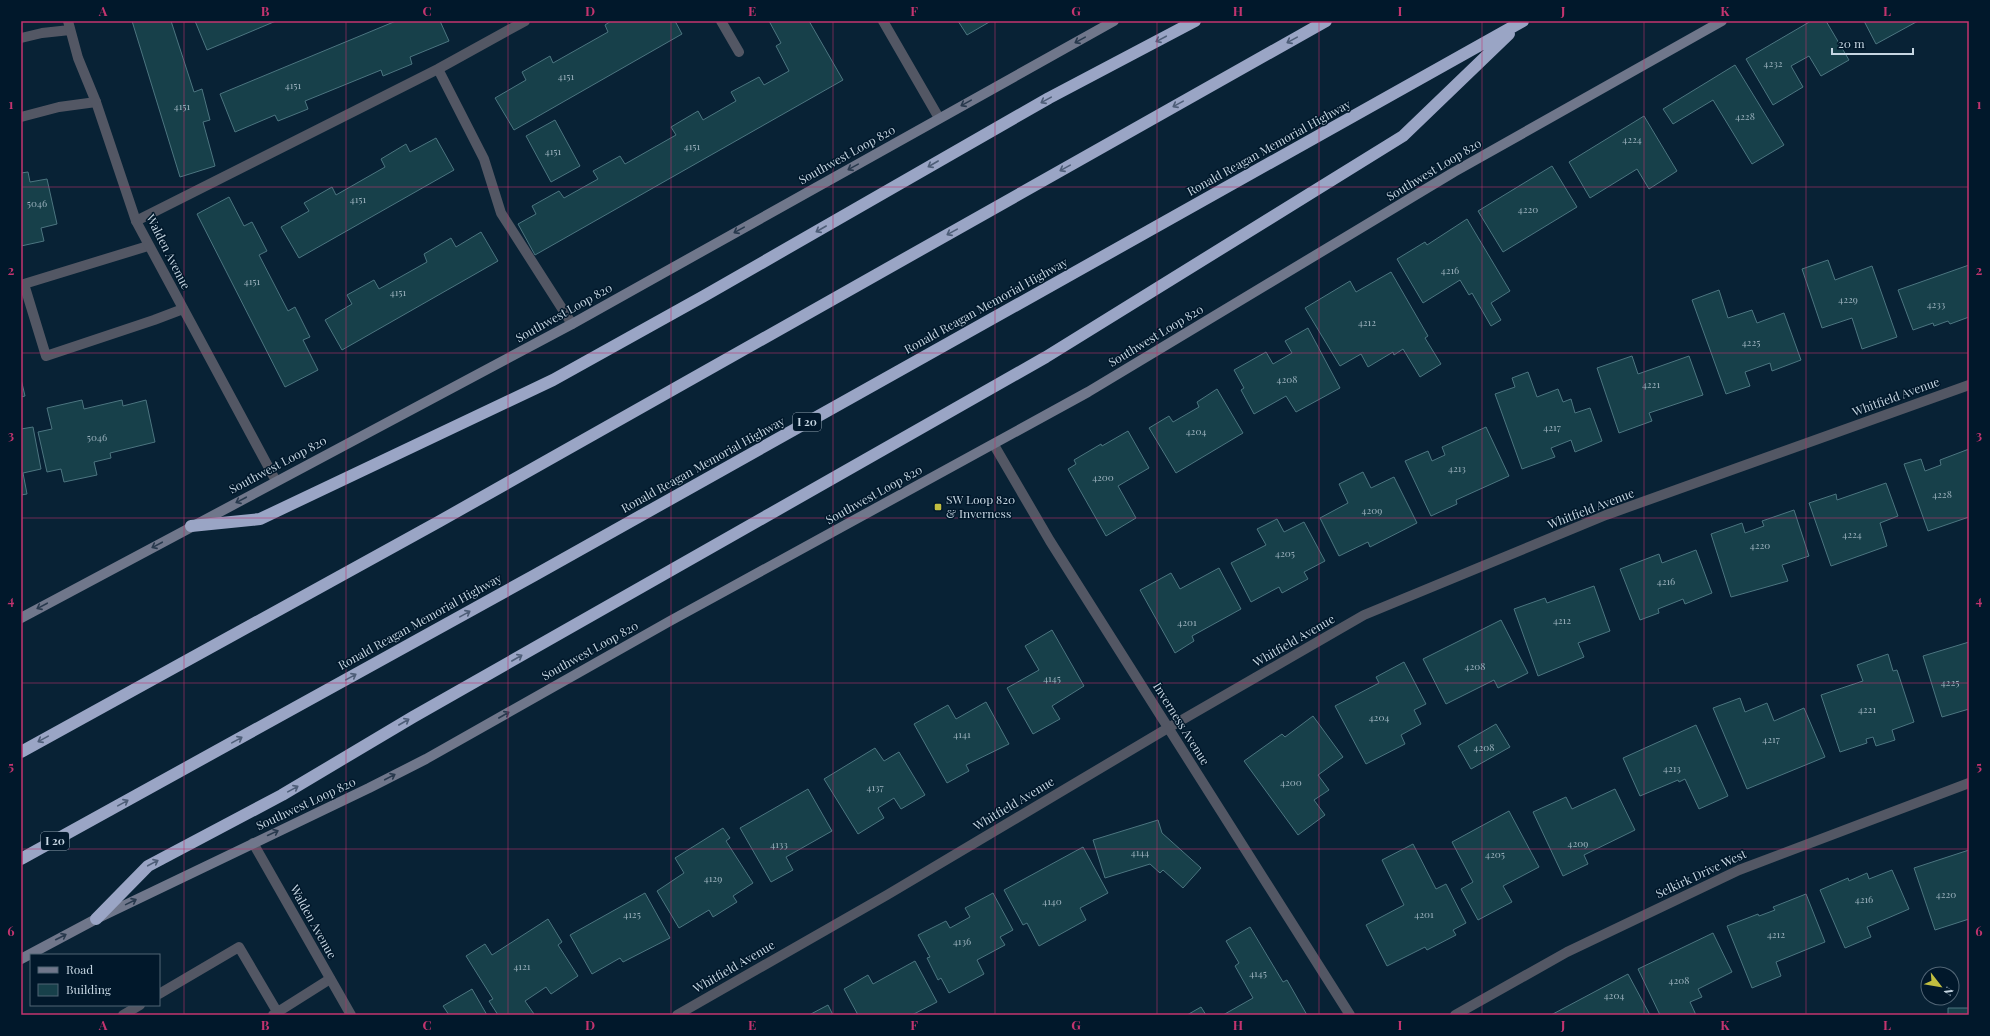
<svg xmlns="http://www.w3.org/2000/svg" width="1990" height="1036" font-family="'Playfair Display',serif">
<style>
.building{fill:#17404a;stroke:#4c7580}
.lines{fill:none;stroke-linecap:round;stroke-linejoin:round}
.service{stroke:#535764;stroke-width:10}
.minor{stroke:#535764;stroke-width:10}
.secondary{stroke:#70778b;stroke-width:10}
.motorway{stroke:#9aa5c5;stroke-width:12}
.oneway{stroke:#4e5e78}
.oneway2{stroke:#28394d}
.grid{fill:none;stroke:#c3346f;stroke-width:1;stroke-opacity:0.55}
.poi-dot{fill:#c1be40;stroke:#01182b;stroke-width:1.5}
.labels{text-anchor:middle;stroke-width:3;stroke-linejoin:round;paint-order:stroke}
.number-label{font-size:10px;fill:#9ab0bc}
.shield{fill:#01182b;stroke:#8b9dab;stroke-width:1}
.shield-label{font-size:11px;font-weight:bold;fill:#c6d6e2}
.street-label{font-size:12px;fill:#c6d6e2;stroke:#01182b}
.poi-label{font-size:12px;fill:#c6d6e2;stroke:#01182b;text-anchor:start}
.neatline{fill:none;stroke:#c3346f;stroke-width:1.5}
.grid-label{font-size:13px;text-anchor:middle;font-weight:bold;fill:#c3346f}
</style>
<rect width="100%" height="100%" fill="#082235"/>
<path class="building" d="M132,21H171L194,92L202,89L210,120L203,122L215,166L180,177Z
M195,21H276L207,50Z
M396,21H440L449,41L410,57L412,64L383,76L381,70L305,101L308,109L278,121L275,115L235,132L220,94Z
M611,21H675L682,34L514,130L495,98L526,80L522,72L550,56L553,63L608,32L605,25Z
M769,21H809L843,80L535,255L518,224L536,214L532,206L559,191L564,198L598,179L593,171L620,156L625,164L676,135L671,127L698,111L703,120L736,101L731,92L759,77L764,85L789,71L776,46L781,43Z
M958,21H991L967,35Z
M1811,21H1826L1849,60L1821,76L1809,56L1791,66L1803,87L1773,105L1746,59Z
M1864,21H1918L1876,44Z
M1735,65L1784,145L1752,164L1713,100L1673,124L1663,109Z
M1644,116L1677,171L1649,189L1637,169L1590,198L1569,162Z
M555,120L580,166L551,182L526,136Z
M436,138L454,170L299,258L281,227L309,211L304,203L332,187L336,195L385,167L381,159L406,144L410,152Z
M1552,166L1577,207L1503,252L1478,211Z
M28,172L30,182L47,179L57,224L41,228L44,241L21,246V173Z
M229,197L244,226L252,222L267,251L259,255L288,311L295,307L310,337L303,340L318,370L285,387L197,214Z
M1467,219L1510,291L1491,303L1501,320L1491,326L1472,293L1469,295L1460,280L1423,303L1397,259L1425,242L1427,245Z
M481,232L498,261L342,350L325,320L352,304L347,295L374,280L379,289L427,262L424,254L451,238L456,247Z
M1828,260L1835,280L1872,266L1897,337L1862,349L1852,318L1822,328L1802,269Z
M1969,265V317L1950,324L1948,321L1934,326L1933,323L1913,330L1898,290Z
M1391,272L1428,336L1425,338L1441,364L1420,377L1403,349L1394,355L1393,352L1368,367L1361,354L1340,366L1305,308L1350,281L1356,292Z
M1719,290L1728,318L1752,310L1757,323L1784,313L1801,360L1772,371L1770,363L1745,372L1750,386L1726,394L1692,300Z
M1308,328L1340,388L1296,412L1286,396L1254,414L1241,390L1244,388L1234,370L1266,352L1273,364L1292,353L1285,341Z
M1632,356L1638,374L1689,356L1703,395L1649,413L1652,421L1619,433L1597,368Z
M1528,372L1537,397L1558,389L1563,402L1571,399L1575,413L1590,408L1602,441L1575,452L1571,440L1551,448L1555,457L1522,469L1495,394L1515,387L1512,378Z
M21,379L25,396L21,397Z
M1217,389L1243,433L1176,473L1149,428L1169,416L1173,422L1199,407L1197,402Z
M82,400L84,409L122,400L123,406L146,400L155,442L110,453L111,458L94,462L97,475L64,482L61,469L47,472L38,432L52,429L47,408Z
M33,427L41,469L23,473L27,494L21,495V429Z
M1486,427L1509,476L1456,500L1457,504L1431,516L1405,461L1428,451L1432,461L1445,455L1442,447Z
M1128,431L1149,468L1118,486L1136,518L1106,536L1068,469L1076,464L1074,460L1101,444L1102,446Z
M1969,449V517L1928,531L1904,464L1921,459L1925,471L1941,465L1940,460Z
M1363,472L1371,488L1394,477L1417,523L1370,547L1368,542L1339,556L1320,518L1348,503L1339,484Z
M1886,483L1898,516L1880,523L1887,546L1831,566L1809,503L1836,494L1837,500Z
M1794,510L1809,556L1782,565L1788,581L1731,597L1711,534L1742,523L1745,533L1764,526L1762,521Z
M1277,519L1284,532L1304,522L1325,561L1304,572L1308,579L1282,593L1279,587L1251,602L1231,563L1266,545L1257,529Z
M1696,550L1712,593L1685,604L1683,599L1658,609L1659,613L1640,620L1620,569L1659,554L1662,563Z
M1219,568L1241,609L1192,636L1194,641L1175,653L1140,590L1171,573L1180,589Z
M1594,586L1610,631L1578,643L1584,657L1538,676L1514,609L1545,598L1547,603Z
M1501,620L1528,673L1498,688L1494,680L1446,704L1423,659Z
M1052,630L1084,686L1052,706L1060,719L1033,734L1007,688L1039,670L1025,646Z
M1969,642V709L1942,717L1923,656Z
M1888,654L1893,671L1897,670L1914,722L1892,730L1895,740L1876,746L1873,737L1866,739L1867,743L1840,752L1821,695L1863,681L1857,665Z
M1404,662L1426,704L1414,710L1421,724L1401,735L1405,744L1366,764L1335,706L1379,683L1376,677Z
M1740,698L1745,712L1767,703L1774,721L1804,708L1825,757L1747,789L1713,708Z
M986,702L1009,744L966,765L969,771L947,783L914,724L948,705L956,719Z
M1313,716L1343,757L1318,775L1329,790L1314,800L1325,815L1298,835L1244,761L1282,734L1285,737Z
M1496,724L1510,747L1471,769L1458,746Z
M1696,725L1728,796L1699,809L1685,779L1679,782L1678,780L1640,796L1623,758Z
M875,748L884,761L899,752L925,795L901,809L894,798L878,808L884,818L858,834L824,779Z
M808,789L832,831L786,857L793,870L771,882L740,828Z
M1615,789L1635,830L1584,855L1588,864L1563,876L1533,812L1566,797L1572,809Z
M1509,811L1539,867L1503,886L1512,902L1478,920L1461,889L1473,882L1452,842Z
M1158,820L1162,833L1201,868L1183,888L1163,870L1160,873L1150,864L1105,878L1093,840Z
M723,828L730,838L726,841L753,883L733,896L737,902L713,917L709,910L679,928L657,891L684,873L675,858Z
M1413,844L1436,889L1446,884L1466,923L1453,930L1456,935L1427,950L1425,947L1387,966L1366,925L1404,905L1382,860Z
M1083,847L1108,893L1080,908L1086,920L1039,946L1027,923L1023,925L1004,890Z
M1969,850V919L1935,930L1914,868Z
M1892,870L1909,909L1867,927L1871,937L1845,948L1820,890L1848,878L1849,881L1867,873L1869,879Z
M645,893L670,938L623,962L620,958L592,974L570,935Z
M993,893L1013,930L1000,937L1005,945L977,960L984,974L949,993L941,978L938,980L927,958L930,957L918,935L946,921L950,928L970,917L965,908Z
M1806,894L1825,942L1776,962L1781,976L1752,988L1727,926L1758,914L1759,916L1775,910L1773,907Z
M548,919L562,942L558,945L578,976L551,994L546,987L525,1001L534,1014L532,1015H498L489,1001L493,999L466,956L485,944L492,955Z
M1250,927L1283,982L1287,980L1307,1015H1223L1253,998L1235,966L1239,963L1226,941Z
M1713,933L1732,972L1698,989L1702,997L1690,1002L1696,1015H1660L1638,969Z
M915,961L937,1002L912,1015H858L844,989L868,975L873,984Z
M1628,974L1650,1015H1551Z
M472,989L487,1015H449L443,1006Z
M828,1005L833,1015H809Z
M1201,1007L1206,1015H1187Z
M1948,1008H1969V1015H1948Z"/>
<g class="lines">
<path class="service" d="M721,21L739,52
M21,38L42,33L70,30
M438,69L484,159L501,213L572,324
M21,117L59,107L96,102
M136,221L438,69L525,21
M148,246L24,284L46,356L154,320L183,309
M159,994L239,947L279,1015
M123,1015L140,1005
M273,1015L330,979"/>
<path class="minor" d="M68,21L78,58L96,102L136,221L276,481
M883,21L939,118
M994,445L1050,541L1350,1015
M253,843L351,1015
M677,1015L887,895L1168,728L1364,615L1606,515L1969,385
M1455,1015L1567,952L1739,870L1969,783"/>
<path class="secondary" d="M21,618L572,324L1114,21
M21,959L96,919L369,788L426,759L670,621L1088,392L1454,172L1722,21"/>
<path class="motorway" d="M191,526L260,519L553,380L704,296L1049,98L1195,21
M21,752L440,521L1326,21
M21,859L535,575L1523,21
M96,919L148,866L282,795L413,717L1046,357L1403,136L1509,34"/>
</g>
<defs><path id="oneway-shaft" d="M-6 0H5M1.5-3L5.5 0L1.5 3" fill="none" stroke-width="1.6" stroke-linecap="round" stroke-linejoin="round"/></defs>
<g class="oneway">
<use href="#oneway-shaft" transform="translate(1161 39) rotate(152)"/>
<use href="#oneway-shaft" transform="translate(1292 40) rotate(151)"/>
<use href="#oneway-shaft" transform="translate(1046 100) rotate(151)"/>
<use href="#oneway-shaft" transform="translate(1178 104) rotate(151)"/>
<use href="#oneway-shaft" transform="translate(933 164) rotate(150)"/>
<use href="#oneway-shaft" transform="translate(1065 168) rotate(151)"/>
<use href="#oneway-shaft" transform="translate(821 229) rotate(150)"/>
<use href="#oneway-shaft" transform="translate(952 232) rotate(151)"/>
<use href="#oneway-shaft" transform="translate(465 614) rotate(-29)"/>
<use href="#oneway-shaft" transform="translate(517 658) rotate(-30)"/>
<use href="#oneway-shaft" transform="translate(351 677) rotate(-29)"/>
<use href="#oneway-shaft" transform="translate(404 722) rotate(-30)"/>
<use href="#oneway-shaft" transform="translate(43 739) rotate(151)"/>
<use href="#oneway-shaft" transform="translate(237 740) rotate(-29)"/>
<use href="#oneway-shaft" transform="translate(293 789) rotate(-29)"/>
<use href="#oneway-shaft" transform="translate(123 803) rotate(-29)"/>
<use href="#oneway-shaft" transform="translate(153 863) rotate(-28)"/>
</g>
<g class="oneway2">
<use href="#oneway-shaft" transform="translate(1080 40) rotate(151)"/>
<use href="#oneway-shaft" transform="translate(966 103) rotate(151)"/>
<use href="#oneway-shaft" transform="translate(853 167) rotate(151)"/>
<use href="#oneway-shaft" transform="translate(739 230) rotate(151)"/>
<use href="#oneway-shaft" transform="translate(241 500) rotate(152)"/>
<use href="#oneway-shaft" transform="translate(157 545) rotate(152)"/>
<use href="#oneway-shaft" transform="translate(42 606) rotate(152)"/>
<use href="#oneway-shaft" transform="translate(504 715) rotate(-30)"/>
<use href="#oneway-shaft" transform="translate(390 777) rotate(-28)"/>
<use href="#oneway-shaft" transform="translate(273 833) rotate(-25)"/>
<use href="#oneway-shaft" transform="translate(131 902) rotate(-26)"/>
<use href="#oneway-shaft" transform="translate(61 937) rotate(-27)"/>
</g>
<path class="grid" d="M184,21V1015M346,21V1015M508,21V1015M671,21V1015M833,21V1015M995,21V1015M1157,21V1015M1319,21V1015M1482,21V1015M1644,21V1015M1806,21V1015M21,187H1969M21,353H1969M21,518H1969M21,683H1969M21,849H1969"/>
<rect class="poi-dot" x="934" y="503" width="8" height="8" rx="2"/>
<g class="labels">
<g class="number-label">
<text x="1773" y="67">4232</text>
<text x="566" y="80">4151</text>
<text x="293" y="89">4151</text>
<text x="182" y="110">4151</text>
<text x="1745" y="120">4228</text>
<text x="1632" y="143">4224</text>
<text x="692" y="150">4151</text>
<text x="553" y="155">4151</text>
<text x="358" y="203">4151</text>
<text x="37" y="207">5046</text>
<text x="1528" y="213">4220</text>
<text x="1450" y="274">4216</text>
<text x="252" y="285">4151</text>
<text x="398" y="296">4151</text>
<text x="1848" y="303">4229</text>
<text x="1936" y="308">4233</text>
<text x="1367" y="326">4212</text>
<text x="1751" y="346">4225</text>
<text x="1287" y="383">4208</text>
<text x="1651" y="388">4221</text>
<text x="1552" y="431">4217</text>
<text x="1196" y="435">4204</text>
<text x="97" y="441">5046</text>
<text x="1457" y="472">4213</text>
<text x="1103" y="481">4200</text>
<text x="1942" y="498">4228</text>
<text x="1372" y="514">4209</text>
<text x="1852" y="538">4224</text>
<text x="1760" y="549">4220</text>
<text x="1285" y="557">4205</text>
<text x="1666" y="585">4216</text>
<text x="1562" y="624">4212</text>
<text x="1187" y="626">4201</text>
<text x="1475" y="670">4208</text>
<text x="1052" y="682">4145</text>
<text x="1950" y="686">4225</text>
<text x="1867" y="713">4221</text>
<text x="1379" y="721">4204</text>
<text x="962" y="738">4141</text>
<text x="1771" y="743">4217</text>
<text x="1484" y="751">4208</text>
<text x="1672" y="772">4213</text>
<text x="1291" y="786">4200</text>
<text x="875" y="791">4137</text>
<text x="1578" y="847">4209</text>
<text x="779" y="848">4133</text>
<text x="1140" y="856">4144</text>
<text x="1495" y="858">4205</text>
<text x="713" y="882">4129</text>
<text x="1946" y="898">4220</text>
<text x="1864" y="903">4216</text>
<text x="1052" y="905">4140</text>
<text x="632" y="918">4125</text>
<text x="1424" y="918">4201</text>
<text x="1776" y="938">4212</text>
<text x="962" y="945">4136</text>
<text x="522" y="970">4121</text>
<text x="1258" y="977">4145</text>
<text x="1679" y="984">4208</text>
<text x="1614" y="999">4204</text>
</g>
<g class="shield">
<rect x="793" y="413" width="28" height="18" rx="3"/>
<rect x="41" y="832" width="28" height="18" rx="3"/>
</g>
<g class="shield-label">
<text x="807" y="426">I 20</text>
<text x="55" y="845">I 20</text>
</g>
<g class="street-label">
<text transform="translate(1269 148) rotate(-29)" y="4">Ronald Reagan Memorial Highway</text>
<text transform="translate(847 155) rotate(-29)" y="4">Southwest Loop 820</text>
<text transform="translate(1434 170) rotate(-31)" y="4">Southwest Loop 820</text>
<text transform="translate(168 252) rotate(63)" y="4">Walden Avenue</text>
<text transform="translate(986 306) rotate(-29)" y="4">Ronald Reagan Memorial Highway</text>
<text transform="translate(564 313) rotate(-29)" y="4">Southwest Loop 820</text>
<text transform="translate(1156 336) rotate(-31)" y="4">Southwest Loop 820</text>
<text transform="translate(1896 397) rotate(-20)" y="4">Whitfield Avenue</text>
<text transform="translate(278 465) rotate(-28)" y="4">Southwest Loop 820</text>
<text transform="translate(703 465) rotate(-29)" y="4">Ronald Reagan Memorial Highway</text>
<text transform="translate(874 495) rotate(-29)" y="4">Southwest Loop 820</text>
<text transform="translate(1591 509) rotate(-21)" y="4">Whitfield Avenue</text>
<text transform="translate(420 622) rotate(-29)" y="4">Ronald Reagan Memorial Highway</text>
<text transform="translate(1294 641) rotate(-30)" y="4">Whitfield Avenue</text>
<text transform="translate(590 651) rotate(-29)" y="4">Southwest Loop 820</text>
<text transform="translate(1181 724) rotate(58)" y="4">Inverness Avenue</text>
<text transform="translate(306 804) rotate(-25)" y="4">Southwest Loop 820</text>
<text transform="translate(1014 804) rotate(-31)" y="4">Whitfield Avenue</text>
<text transform="translate(1701 874) rotate(-25)" y="4">Selkirk Drive West</text>
<text transform="translate(313 922) rotate(61)" y="4">Walden Avenue</text>
<text transform="translate(734 967) rotate(-30)" y="4">Whitfield Avenue</text>
</g>
<g class="poi-label">
<text x="946" y="504">SW Loop 820<tspan x="946" dy="14">&amp; Inverness</tspan></text>
</g>
</g>
<rect width="1990" height="1036" fill="none" stroke="#01182b" stroke-width="44"/>
<rect x="30" y="954" width="130" height="52" fill="#01182b" stroke="#506474"/>
<rect x="38" y="967" width="20" height="6" fill="#70778b" stroke="#506474"/>
<text x="66" y="974" font-size="12" fill="#c6d6e2">Road</text>
<rect x="38" y="984" width="20" height="12" fill="#17404a" stroke="#506474"/>
<text x="66" y="994" font-size="12" fill="#c6d6e2">Building</text>
<g transform="translate(1940 986) rotate(121)"><circle r="19" fill="#01182b" stroke="#506474"/>
<path d="M0-3L7 15L0 10L-7 15Z" fill="#c1be40"/>
<text y="-6" font-size="11" font-weight="bold" text-anchor="middle" fill="#c6d6e2">N</text>
</g>
<path d="M1832 48v6h81v-6" fill="none" stroke="#c6d6e2" stroke-width="2"/>
<text x="1838" y="48" font-size="12" fill="#c6d6e2" stroke="#01182b" stroke-width="3" paint-order="stroke">20 m</text>
<rect x="22" y="22" width="1946" height="992" class="neatline"/>
<g class="grid-label">
<text x="103" y="16">A</text>
<text x="265" y="16">B</text>
<text x="427" y="16">C</text>
<text x="590" y="16">D</text>
<text x="752" y="16">E</text>
<text x="914" y="16">F</text>
<text x="1076" y="16">G</text>
<text x="1238" y="16">H</text>
<text x="1400" y="16">I</text>
<text x="1563" y="16">J</text>
<text x="1725" y="16">K</text>
<text x="1887" y="16">L</text>
<text x="11" y="109">1</text>
<text x="1979" y="109">1</text>
<text x="11" y="275">2</text>
<text x="1979" y="275">2</text>
<text x="11" y="440">3</text>
<text x="1979" y="440">3</text>
<text x="11" y="605">4</text>
<text x="1979" y="605">4</text>
<text x="11" y="771">5</text>
<text x="1979" y="771">5</text>
<text x="11" y="936">6</text>
<text x="1979" y="936">6</text>
<text x="103" y="1030">A</text>
<text x="265" y="1030">B</text>
<text x="427" y="1030">C</text>
<text x="590" y="1030">D</text>
<text x="752" y="1030">E</text>
<text x="914" y="1030">F</text>
<text x="1076" y="1030">G</text>
<text x="1238" y="1030">H</text>
<text x="1400" y="1030">I</text>
<text x="1563" y="1030">J</text>
<text x="1725" y="1030">K</text>
<text x="1887" y="1030">L</text>
</g>
</svg>
